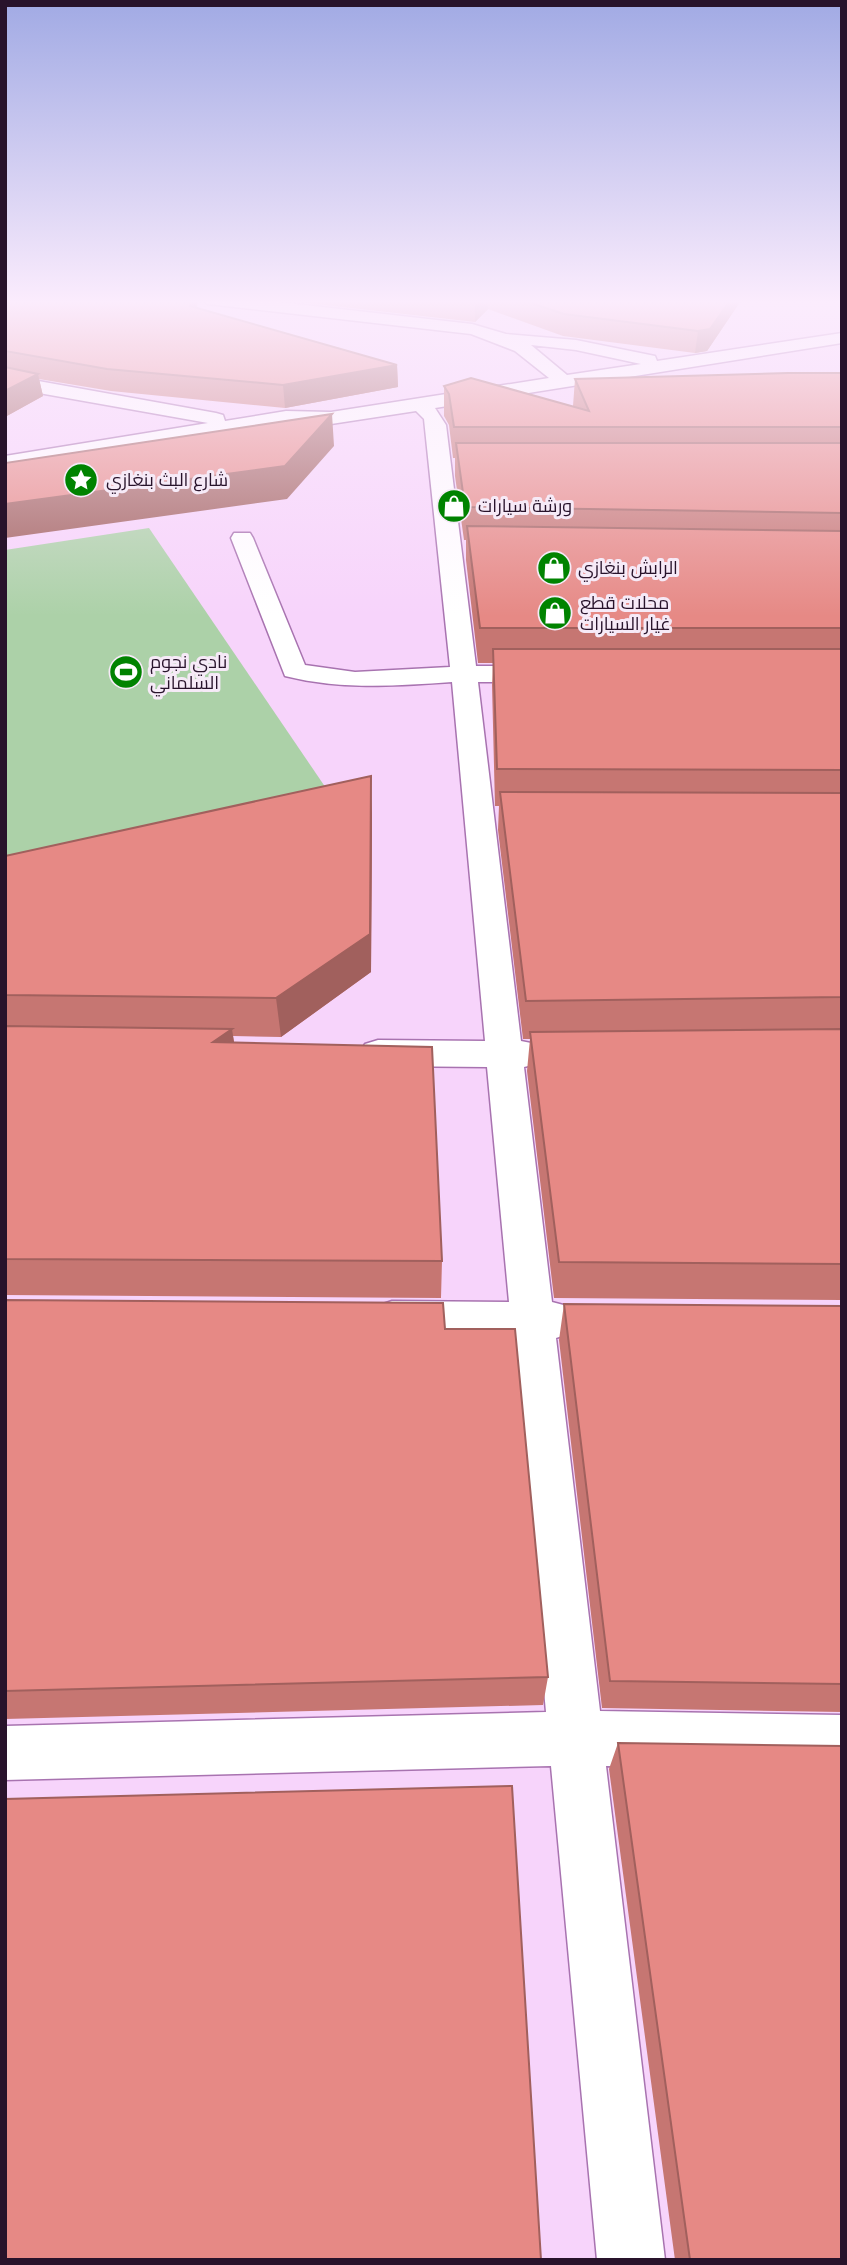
<svg xmlns="http://www.w3.org/2000/svg" width="847" height="2265" font-family="Quicksand,Cairo,sans-serif">
<style>
.green{fill:#acd1a8}
.lines{fill:none;stroke-linecap:round;stroke-linejoin:round}
.minor-casing{stroke:#a873b0;stroke-width:3}
.minor{fill:#fff;fill-rule:evenodd}
.wall{fill:#c67672}
.shaded-wall{fill:#a1605d}
.building{fill:#e68985;stroke:#a1605d;stroke-width:2}
.labels{text-anchor:middle;stroke-width:6;stroke-linejoin:round;paint-order:stroke}
.far-poi-label{font-size:18px;fill:#28132b;stroke:#f6eaf7;text-anchor:start}
</style>
<rect width="100%" height="100%" fill="#f7d4fb"/>
<path class="green" d="M149,528L330,794L5,869V550Z"/>
<g class="lines">
<g class="minor-casing">
<path id="minor" d="M200,299H252L472,324L506,334L576,340L655,356L657,361L842,333V343L435,408L446,425L476,666H546L555,668L559,674L555,680L546,682H478L521,1041L541,1045L546,1054L541,1063L524,1067L552,1302L571,1307L578,1320L571,1333L556,1338L600,1711L842,1715V1769L606,1766L665,2260H597L551,1766L5,1780V1726L546,1712L512,1338L392,1337L377,1332L370,1319L377,1306L392,1301L509,1302L487,1067L378,1066L365,1062L360,1053L365,1044L378,1040L485,1041L452,682C394,686 341,690 285,676L231,538L234,533H250L253,538L305,665L355,672L450,667L424,419L416,411L331,424L286,423L5,468V456L208,423L5,387V375L216,413L223,415L225,421L286,411L331,412L549,378L515,351L471,334L208,304ZM531,345L576,350L641,364L567,375Z"/>
</g>
<use href="#minor" class="minor"/>
</g>
<path class="wall" d="M5,299H198L197,308L397,365L398,387L285,408L111,391L39,379L43,396L5,417Z
M272,299H742L707,351L695,353L563,336L488,309L475,322Z
M842,373V1300L554,1298L527,1071L530,1039H523L498,830L499,806H495L492,685L493,663H478L466,560V540H464L455,476V458H453L449,425L444,416V386L573,406L575,379Z
M372,814L371,972L281,1037L233,1036L234,1043L442,1261L441,1298L5,1295V856Z
M5,1300L445,1329L548,1677L543,1705L5,1719Z
M564,1304L842,1306V1712L602,1708L559,1340Z
M618,1743L842,2260H675L609,1769Z"/>
<path class="shaded-wall" d="M191,299H198L192,327L190,306Z
M477,299H488V309L475,322V301Z
M731,299H742L707,351L695,353L698,331Z
M397,365L398,387L285,408L283,385Z
M38,374L43,396L5,417V391Z
M332,414L334,446L287,499L5,538V504Z
M371,776L372,814L371,972L281,1037L276,998Z
M232,1029L238,1068L213,1042Z"/>
<path class="building" d="M5,299H191L190,306L397,365L283,385L107,369L5,351Z
M458,299H477L475,301Z
M519,299H731L710,329L698,331L564,314Z
M5,367L38,374L5,391Z
M788,373H842V427H454L449,394L444,386L471,378L589,411L575,379Z
M332,414L285,466L5,504V463Z
M456,443H842V513L465,507Z
M467,526L842,531V628H480Z
M493,649H842V770L497,769Z
M371,776L370,934L276,998L5,995V856Z
M500,792L842,793V997L526,1001Z
M5,1026L232,1029L213,1042L432,1047L442,1261L5,1259Z
M842,1029V1264L559,1262L530,1032Z
M5,1300L443,1303L445,1329H515L548,1677L5,1691Z
M564,1304L842,1306V1684L610,1681Z
M618,1743L842,1746V2260H690Z
M512,1786L541,2260H5V1799Z"/>
<linearGradient id="sky" x2="0" y2="1"><stop stop-color="#a1aae4"/><stop offset="0.49" stop-color="#fbecfd"/><stop offset="1" stop-color="#fbecfd" stop-opacity="0"/></linearGradient>
<rect width="847" height="616" fill="url(#sky)"/>
<defs>
<g id="sight-disc" transform="scale(1.75)"><circle r="9.5" fill="#008300" stroke="#f6eaf7"/><path d="M0-6L1.8-2.2L6-1.7L2.9 1.2L3.7 5.4L0 3.3L-3.7 5.4L-2.9 1.2L-6-1.7L-1.8-2.2Z" fill="#fff"/></g>
<g id="shop-disc" transform="scale(1.75)"><circle r="9.5" fill="#008300" stroke="#f6eaf7"/><path d="M-5-2.5h2.3a2.7 3.5 0 0 1 5.4 0H5L5.5 6h-11ZM-1.5-2.5h3a1.5 2.3 0 0 0-3 0Z" fill="#fff"/></g>
<g id="stadium-disc" transform="scale(1.75)"><circle r="9.5" fill="#008300" stroke="#f6eaf7"/><path d="M0-5a6.5 5 0 1 0 0 10a6.5 5 0 1 0 0-10ZM-3.5-1.8h7v3.6h-7Z" fill="#fff"/></g>
</defs>
<g fill-rule="evenodd">
<use href="#sight-disc" x="81" y="480"/>
<use href="#shop-disc" x="454" y="506"/>
<use href="#shop-disc" x="554" y="568"/>
<use href="#shop-disc" x="555" y="613"/>
<use href="#stadium-disc" x="126" y="672"/>
</g>
<g class="labels">
<g class="far-poi-label">
<text x="106" y="486">شارع البث بنغازي</text>
<text x="478" y="512">ورشة سيارات</text>
<text x="578" y="574">الرابش بنغازي</text>
<text x="580" y="609">محلات قطع<tspan x="580" dy="21">غيار السيارات</tspan></text>
<text x="150" y="668">نادي نجوم<tspan x="150" dy="21">السلماني</tspan></text>
</g>
</g>
<rect width="847" height="2265" fill="none" stroke="#28132b" stroke-width="14"/>
</svg>
